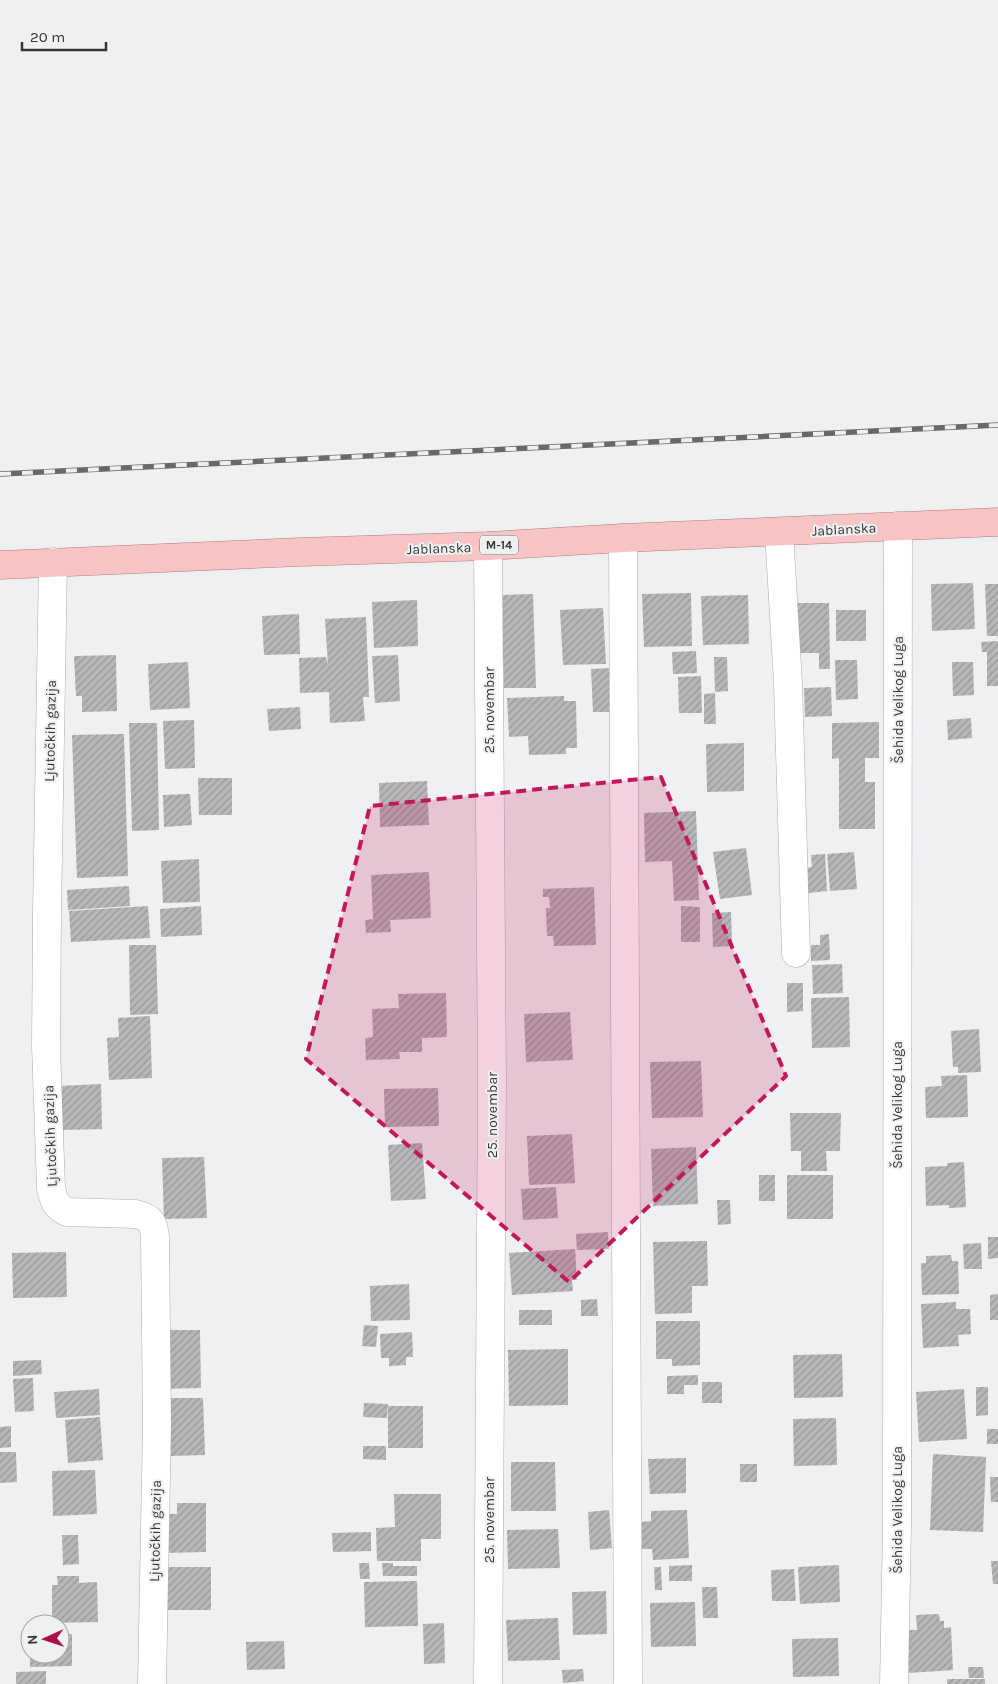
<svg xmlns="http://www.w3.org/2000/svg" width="998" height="1684" font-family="Karla,sans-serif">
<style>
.building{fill:url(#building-hatch)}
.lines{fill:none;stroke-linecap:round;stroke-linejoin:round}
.minor-casing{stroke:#aaabad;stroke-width:29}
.primary-casing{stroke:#b0787a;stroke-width:29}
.minor{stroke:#fff;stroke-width:28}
.primary{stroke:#f7c4c5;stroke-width:28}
.rail-casing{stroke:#686869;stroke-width:5.5}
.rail{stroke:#eff0f2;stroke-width:4;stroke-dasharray:11;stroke-linecap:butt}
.marked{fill:#c2185b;fill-opacity:0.2;stroke:#c2185b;stroke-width:4;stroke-dasharray:10 6;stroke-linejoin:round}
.labels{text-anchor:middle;stroke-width:4;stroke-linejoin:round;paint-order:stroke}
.shield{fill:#eff0f2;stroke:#6d6d6e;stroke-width:1}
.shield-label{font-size:12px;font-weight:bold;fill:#353536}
.street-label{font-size:14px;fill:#353536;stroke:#eff0f2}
</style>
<defs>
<pattern id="building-hatch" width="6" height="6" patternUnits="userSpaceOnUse" patternTransform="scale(1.25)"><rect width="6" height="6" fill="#b8b6b9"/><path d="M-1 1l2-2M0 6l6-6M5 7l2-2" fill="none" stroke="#969597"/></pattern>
</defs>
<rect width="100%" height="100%" fill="#eff0f2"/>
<path class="building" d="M973,583L975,629L932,631L931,584Z
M985,584H998V636H987Z
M691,593L692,646L644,647L642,594Z
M533,594L536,688H504L501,595Z
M748,595L749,644L703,645L701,596Z
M417,600L418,646L374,648L372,602Z
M793,603H829L830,669H819V653H793Z
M603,608L606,664L563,665L560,610Z
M836,610H866V641H836Z
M299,614L300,654L264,655L262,616Z
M366,617L369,697H363L365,721L330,723L329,692L300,693L299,658L326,657L328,665L325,619Z
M998,641V686H987V652H982L981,642Z
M696,651L697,673L673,674L672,652Z
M116,655L117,711L82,712V696H76L74,656Z
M398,655L400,701L375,703L372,656Z
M714,657H727L728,691L715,692Z
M835,660H857L858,699L836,700Z
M188,662L190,708L150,710L148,664Z
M952,662H973L974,695L953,696Z
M610,668L612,712H593L591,669Z
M701,676L702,713H679L678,677Z
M831,687L832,716L805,717L804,688Z
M715,693L716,724H704V694Z
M564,696V701H576L577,748H566V754L529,755L528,736L509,737L507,698Z
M300,707L301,729L269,731L267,709Z
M971,718L972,738L948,740L947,720Z
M194,720L195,768L165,769L163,721Z
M879,722V758H865V782H875V829H839V758L832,759V723Z
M129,723H157L159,830L132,831Z
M124,734L128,876L77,878L72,735Z
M744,743V791L707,792L706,744Z
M198,778H232V815H199Z
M427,781L429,825L380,827L379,783Z
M190,794L192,825L164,827L163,795Z
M696,811L699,900L674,901L672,861L645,862L644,813Z
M746,848L752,895L720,899L713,852Z
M854,852L857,889L830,891L827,854Z
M825,854L827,891L808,893L806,868L812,867L811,855Z
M199,859L200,902L163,903L161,861Z
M429,872L431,918L390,920L391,932L366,933L365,920L373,919L371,875Z
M129,886L130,906L68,910L67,890Z
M594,887L596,945L554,946L553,936H547L546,908H550L549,897H543V889Z
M148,906L150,938L71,942L69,911Z
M201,906L202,935L161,937L160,909Z
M681,906L700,907V942H681Z
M731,912L732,946L713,947L712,913Z
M829,934L830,960L811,961V945H820V935Z
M129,945H156L158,1014L130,1015Z
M842,964L843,993L813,994L812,965Z
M787,983H803V1011L787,1012Z
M446,993L447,1037L422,1038V1052H399L400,1059L366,1060L365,1038L373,1037L372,1009L399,1008L398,994Z
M849,997L850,1047L812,1048L811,998Z
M570,1012L573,1060L526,1062L524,1014Z
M150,1016L152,1078L109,1080L107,1038L119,1037L118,1018Z
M979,1029L981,1072L958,1073V1067H953L951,1031Z
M701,1061L703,1117L652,1118L650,1062Z
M967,1075L968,1117L926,1118L925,1087L942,1086L941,1076Z
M101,1084L102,1129L61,1130L59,1086Z
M438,1088L439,1126L385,1127L384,1089Z
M790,1113H841L840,1151H826L827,1171H801V1151H791Z
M572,1134L575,1183L529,1185L527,1136Z
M422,1143L426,1199L391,1201L388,1145Z
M696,1147L698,1204L653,1206L651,1149Z
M204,1157L207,1218L164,1219L162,1158Z
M964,1162L966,1207L949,1208V1205L926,1206L925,1167L947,1166V1163Z
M759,1175H775V1201H759Z
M787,1175H833V1219H787Z
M556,1187L558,1218L523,1220L521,1189Z
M717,1200H730L731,1224L718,1225Z
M608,1232L609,1249L577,1250L576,1234Z
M988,1237H998V1258L988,1259Z
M707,1241L708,1286H692V1313L655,1314L653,1242Z
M981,1243L982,1269H964L963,1244Z
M575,1249L577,1280H572L573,1291L512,1295L509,1253Z
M66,1252L67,1297L13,1298L12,1253Z
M951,1255L952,1261H958L959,1294L922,1295L921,1263H926V1256Z
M409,1284L410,1320L371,1321L370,1286Z
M998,1294V1320H990V1295Z
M597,1299L598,1316H581V1300Z
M956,1302V1309H970L971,1334L958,1335L959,1346L923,1348L921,1304Z
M519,1310H552V1325H519Z
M656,1321H700V1365L672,1366V1359H656Z
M364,1325L378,1326L376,1347L362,1346Z
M160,1330H200L201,1388L161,1389Z
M412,1332L413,1357H406V1365L389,1366V1358H381L380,1334Z
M568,1349V1405L509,1406L508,1350Z
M842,1354L843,1397L794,1398L793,1355Z
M41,1360L42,1374L13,1376V1361Z
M698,1375V1385H684V1394H667V1376Z
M33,1378L34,1411L15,1412L13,1379Z
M702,1382H722V1403H702Z
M976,1387H988V1415L976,1416Z
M99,1389L100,1415L56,1418L54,1392Z
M964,1389L967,1439L919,1442L916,1392Z
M167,1398H203L205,1455L168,1456Z
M364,1403L388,1404L387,1418L363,1417Z
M388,1406H423V1448H388Z
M100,1417L103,1460L68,1463L65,1420Z
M836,1418L837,1465L794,1466L793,1419Z
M11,1426V1447L0,1448V1427Z
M987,1429H998V1444H987Z
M363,1446H386V1460L363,1459Z
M0,1452H16L17,1482L0,1483Z
M933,1454L986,1457L983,1532L930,1530Z
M686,1458V1493L650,1494L648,1459Z
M511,1462H555L556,1511H511Z
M740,1464H757V1482H740Z
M95,1470L97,1514L53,1516L52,1471Z
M990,1477H998V1502H991Z
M394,1494H441V1539H421V1561H377L376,1528L395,1527Z
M177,1503H206V1552L165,1553V1514H177Z
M609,1510L612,1548L590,1550L588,1512Z
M687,1510L689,1558L653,1560L652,1549H642L641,1522L651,1521V1511Z
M558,1529L560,1568L508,1569L507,1530Z
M371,1532V1551L333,1552L332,1533Z
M62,1535H78L79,1564L63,1565Z
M991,1561H998V1584H993Z
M359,1563H369L370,1579H360Z
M382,1563H393V1566H417V1576H383Z
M692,1565V1581H669V1566Z
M839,1565L840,1602L800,1604L798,1567Z
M159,1567H211V1610H160Z
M654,1567H661L662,1590H655Z
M794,1569L796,1601H772L771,1570Z
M57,1576H79V1583L97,1582L98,1622L52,1623V1585H58Z
M417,1581L418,1626L365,1627L364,1582Z
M702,1587H717L718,1618H703Z
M606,1591L607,1634L573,1635L572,1592Z
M695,1602L696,1646L651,1647L650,1603Z
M939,1614L940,1621H944V1628L951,1627L953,1670L909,1673L907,1630H917L916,1615Z
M558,1618L560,1660L508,1661L506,1620Z
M444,1623L445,1663L424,1664L423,1624Z
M60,1634H72V1666L30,1667V1654H60Z
M838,1638L839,1676L793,1677L792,1639Z
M284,1641L285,1669L247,1670L246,1642Z
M968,1667H983L984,1678H969Z
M583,1669L584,1681L563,1683L562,1670Z
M46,1671V1684H16V1672Z
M947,1679H985V1684H947Z"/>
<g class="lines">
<g class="minor-casing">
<path id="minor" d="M779,532L788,683L796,953
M623,538L628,1684
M488,546L492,1082L488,1684
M53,562L47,914L46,1046L51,1188C54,1201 55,1206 67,1212L136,1214C152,1218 153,1222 155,1237L157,1425L152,1684
M894,1684L897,1526L898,526"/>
</g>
<g class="primary-casing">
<path id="primary" d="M0,565L300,552L488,546L623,538L998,522"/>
</g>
<use href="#minor" class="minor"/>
<use href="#primary" class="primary"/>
<g class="rail-casing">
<path id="rail" d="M0,474L998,425"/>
</g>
<use href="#rail" class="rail"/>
</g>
<path class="marked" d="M661,777L786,1076L569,1282L306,1059L370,806Z"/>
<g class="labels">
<rect class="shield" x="480" y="535.5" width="38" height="19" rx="4"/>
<g class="shield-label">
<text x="499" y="549">M-14</text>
</g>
<g class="street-label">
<text transform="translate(844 529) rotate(-3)" y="5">Jablanska</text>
<text transform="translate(439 548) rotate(-2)" y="5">Jablanska</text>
<text transform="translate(898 700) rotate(-90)" y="5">Šehida Velikog Luga</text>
<text transform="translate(489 710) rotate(-90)" y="5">25. novembar</text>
<text transform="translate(50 731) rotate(-89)" y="5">Ljutočkih gazija</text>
<text transform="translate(897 1105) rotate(-90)" y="5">Šehida Velikog Luga</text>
<text transform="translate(492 1115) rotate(-90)" y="5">25. novembar</text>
<text transform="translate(50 1136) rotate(-92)" y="5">Ljutočkih gazija</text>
<text transform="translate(897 1510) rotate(-90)" y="5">Šehida Velikog Luga</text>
<text transform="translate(489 1520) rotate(-90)" y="5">25. novembar</text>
<text transform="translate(155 1531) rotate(-89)" y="5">Ljutočkih gazija</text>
</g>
</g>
<g transform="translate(45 1639) rotate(267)"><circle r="24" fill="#eff0f2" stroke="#a5a5a7"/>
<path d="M0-4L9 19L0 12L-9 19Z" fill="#a81449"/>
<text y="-8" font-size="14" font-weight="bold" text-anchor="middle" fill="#353536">N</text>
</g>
<path d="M22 42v8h84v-8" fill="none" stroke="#353536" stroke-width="2.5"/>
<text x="30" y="42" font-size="15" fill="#353536" stroke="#eff0f2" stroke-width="4" paint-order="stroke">20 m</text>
</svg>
